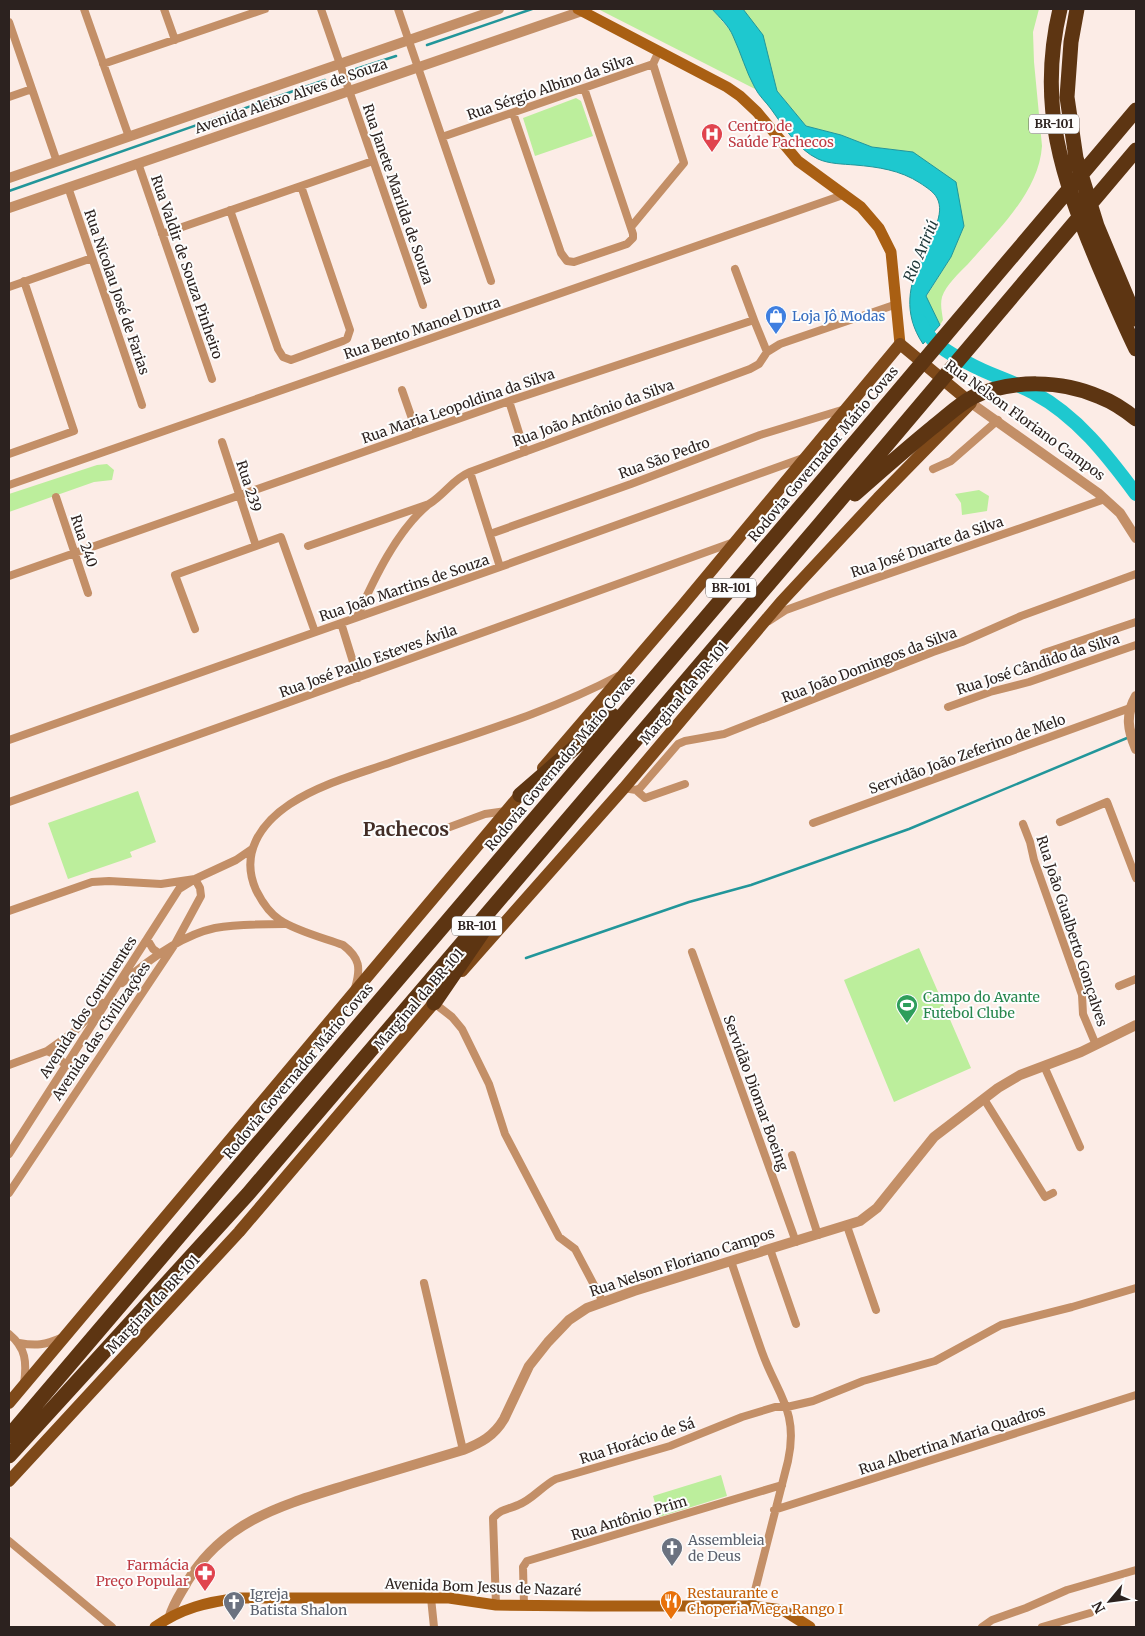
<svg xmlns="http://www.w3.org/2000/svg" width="1145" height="1636" font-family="Merriweather,serif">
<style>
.green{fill:#bcee9c}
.water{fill:#1ec8cf;stroke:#22969a}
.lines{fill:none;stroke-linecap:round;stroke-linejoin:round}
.stream{stroke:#22969a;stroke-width:2.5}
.river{stroke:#1ec8cf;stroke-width:14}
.minor{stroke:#c38f67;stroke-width:8}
.tertiary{stroke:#c38f67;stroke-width:10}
.secondary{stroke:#a95f13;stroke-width:11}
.primary{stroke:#7e4919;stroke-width:12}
.motorway{stroke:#5d3512;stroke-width:15}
.labels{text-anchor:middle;stroke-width:4;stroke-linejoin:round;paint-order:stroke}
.shield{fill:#fdfdfd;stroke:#6b6462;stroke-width:1}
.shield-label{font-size:12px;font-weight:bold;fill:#2c221f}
.street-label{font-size:14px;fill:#2c221f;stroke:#fdfdfd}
.health-label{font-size:14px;fill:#be3a42;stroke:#fdfdfd;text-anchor:start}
.shop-label{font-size:14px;fill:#366cbe;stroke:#fdfdfd;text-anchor:start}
.leisure-label{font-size:14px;fill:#27864d;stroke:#fdfdfd;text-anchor:start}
.worship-label{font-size:14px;fill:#5b616d;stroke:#fdfdfd;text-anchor:start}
.food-label{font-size:14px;fill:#c56008;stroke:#fdfdfd;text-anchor:start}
.water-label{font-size:15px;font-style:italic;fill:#1e3738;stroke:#fdfdfd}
.district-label{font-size:19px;font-weight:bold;fill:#422d26;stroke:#fdfdfd}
</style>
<rect width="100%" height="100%" fill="#fcece6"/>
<path class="green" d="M598,9H712L733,34L755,89Z
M743,9H1039L1033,32L1034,62L1042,146C1039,192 997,231 968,264C959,273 946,285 942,297C940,305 942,312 943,320L940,325L926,297L951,257L964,226L913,152L872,147L841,135L806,126L777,91L763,36Z
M576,98L581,101L593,136L535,156L523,118Z
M107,464L114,470L112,480L94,482L9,512V494L97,465Z
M979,490L989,496L987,511L962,515L961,503L955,494Z
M138,791L156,842L130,852L132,857L68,879L48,823Z
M919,948L971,1068L894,1102L844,980Z
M721,1475L727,1496L659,1517L653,1496Z"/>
<path class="water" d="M712,9H743L763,35L777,91L806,126L841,135L872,147L913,152L956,182L964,226L951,257L926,296L940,325L923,344C881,281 954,230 937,198C934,192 926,187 920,183C900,170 878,167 855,165C843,164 829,164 818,159C797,149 784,127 771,109C766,102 759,96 755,88C746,72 741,53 733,36C729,26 719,17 712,9Z"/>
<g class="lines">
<path class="stream" d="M427,45L532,9
M356,69L396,56
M9,191L325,80
M526,958L689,902L751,885L909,829L1127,738"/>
<path class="river" d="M920,321C927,341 950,354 968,363C989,375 1013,381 1034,393C1077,416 1107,455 1136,494"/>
<path class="minor" d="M84,9L129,137
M164,9L175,40
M321,9L423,305
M398,9L491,281
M9,22L57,162
M103,64L265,9
M9,97L32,89
M513,113L561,253L567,261L574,262L627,244L633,238V234L584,88
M442,137L653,64L659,51
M138,163L212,379
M68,187L142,405
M230,210L278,349L283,357L291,360L343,341L347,339L350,330L301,186
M631,227L684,163L653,64
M162,234L373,161
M735,269L754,320
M9,287L92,258
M402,390L417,433
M509,401L525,452
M222,442L256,546
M9,454L74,431L24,281
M933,469L951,461L998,420
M470,472L500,567
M9,485L843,195
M56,497L88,593
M429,504C445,494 453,479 470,472L750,369L759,364L767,352
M490,534L631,484L760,435L845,409
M308,546L429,504C397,530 374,579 357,617
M9,576L509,401L754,320L767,352L780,344L897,304
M769,621L786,610L830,594L1105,499
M341,623L358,678
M195,629L175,575L281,537L315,632
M1044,653L1136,622
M948,707L990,692L1029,682L1136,645
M9,740L500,567L803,458
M624,788L636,790L640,788L678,744L685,741L724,734L933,652L962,642L1021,616L1136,574
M636,790L645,798L685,784
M9,802L287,703L734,542
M1060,822L1107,802L1136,878
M813,823L1130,708
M1023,824L1030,842L1034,860L1082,995L1083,1014L1096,1045
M439,831L485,814L506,811
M9,911L92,882L109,881L161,884L195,879L236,860L252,849
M147,939L153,949L160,954
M692,952L796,1242
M122,983C147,961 182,935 215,928C238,924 262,924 285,924
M1119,986L1136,979
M355,988C361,968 360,958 343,945C324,938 296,931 280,920C269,913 262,902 256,890C240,854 260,824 290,804C320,784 358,774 392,762C467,736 548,713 618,676
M434,1003L452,1017L462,1029L489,1084L505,1134L559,1237L575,1249L603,1302
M47,1051L75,1031L102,1003
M9,1065L47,1051L56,1055L66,1066
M1044,1066L1080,1147
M984,1099L1045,1197L1053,1193
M9,1154L179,889L195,879L200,888L201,896L175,944L9,1193
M792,1155L818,1235
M847,1226L876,1310
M770,1249L796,1324
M731,1261C741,1291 751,1321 762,1352C777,1394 799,1411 788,1461L751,1606
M424,1283L463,1450
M9,1334C26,1348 27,1362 24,1384
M19,1343C36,1346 45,1345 61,1338
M774,1510L1136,1395
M9,1541L112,1627
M431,1598L434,1627
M496,1605L493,1518C502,1508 507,1510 518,1505C532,1500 542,1486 556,1479L670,1446L742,1417L775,1407H787L813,1401L863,1381L935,1361L1001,1325L1072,1307L1136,1288
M524,1605L523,1567L527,1561L782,1485
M982,1627L992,1620L1026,1608L1067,1590L1136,1570
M1042,1627L1090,1613"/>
<path class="tertiary" d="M9,178L499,9
M9,208L582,11
M971,403L1098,493L1120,513L1136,538
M1136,696C1125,715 1128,730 1136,749
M170,1616C173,1604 181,1593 187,1582C226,1518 287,1504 353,1483C390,1472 427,1461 463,1450C481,1443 494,1436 504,1419L529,1366L548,1342L569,1320L587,1308L634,1291L860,1221L877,1208L934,1137L998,1088L1020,1075L1081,1052L1136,1025"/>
<path class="secondary" d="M578,9L727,87L740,96L757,112L798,161L861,207L879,228L891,252L900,344
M155,1627C181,1608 208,1602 239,1598H449L496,1605L591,1606H751L783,1610L810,1627"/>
<path class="primary" d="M462,971L624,788L781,602L878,498L971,403L900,344L682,606L543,768
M9,1403L525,789
M9,1481L239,1232L439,997"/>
<path class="motorway" d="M1060,9C1037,105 1062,178 1099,266C1111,294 1123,322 1136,349
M1077,9L1071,42L1067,97L1076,158L1097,226L1136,319
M855,494C881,471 906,449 933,427C946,417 959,404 973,397C1011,379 1062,380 1100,397C1113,402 1125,410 1136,419
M520,795L612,715
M434,1003L484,930
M9,1436L812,493L1136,110
M9,1456L248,1194L819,525L1136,150"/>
</g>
<defs>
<g id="hospital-pin" transform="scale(1.125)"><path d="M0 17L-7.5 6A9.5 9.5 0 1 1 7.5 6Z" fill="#e0444e" stroke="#fdfdfd"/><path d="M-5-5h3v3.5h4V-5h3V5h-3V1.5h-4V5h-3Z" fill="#fff"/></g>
<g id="shop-pin" transform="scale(1.125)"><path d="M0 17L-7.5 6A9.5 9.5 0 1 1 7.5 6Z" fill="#3f7fe0" stroke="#fdfdfd"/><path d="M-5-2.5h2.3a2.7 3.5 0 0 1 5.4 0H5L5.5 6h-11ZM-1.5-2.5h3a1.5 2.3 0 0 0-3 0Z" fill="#fff"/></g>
<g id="stadium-pin" transform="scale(1.125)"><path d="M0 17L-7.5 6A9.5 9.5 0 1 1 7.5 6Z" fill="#2e9e5b" stroke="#fdfdfd"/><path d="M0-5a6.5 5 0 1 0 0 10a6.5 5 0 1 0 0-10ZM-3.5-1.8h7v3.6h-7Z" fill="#fff"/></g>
<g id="church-pin" transform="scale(1.125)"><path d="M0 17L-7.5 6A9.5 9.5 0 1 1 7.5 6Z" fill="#6b7280" stroke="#fdfdfd"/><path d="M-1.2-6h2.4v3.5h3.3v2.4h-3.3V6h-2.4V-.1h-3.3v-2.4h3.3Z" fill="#fff"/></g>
<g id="pharmacy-pin" transform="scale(1.125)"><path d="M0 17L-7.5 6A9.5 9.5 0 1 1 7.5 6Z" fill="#e0444e" stroke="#fdfdfd"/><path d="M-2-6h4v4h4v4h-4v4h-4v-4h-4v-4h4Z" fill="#fff"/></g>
<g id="restaurant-pin" transform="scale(1.125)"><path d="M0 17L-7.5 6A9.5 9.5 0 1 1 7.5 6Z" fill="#e8710a" stroke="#fdfdfd"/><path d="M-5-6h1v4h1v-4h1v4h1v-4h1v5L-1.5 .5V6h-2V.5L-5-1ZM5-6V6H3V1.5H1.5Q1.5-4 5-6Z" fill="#fff"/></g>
</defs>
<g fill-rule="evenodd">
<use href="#hospital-pin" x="712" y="134"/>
<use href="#shop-pin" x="776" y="316"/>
<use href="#stadium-pin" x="907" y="1005"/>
<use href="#church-pin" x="672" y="1548"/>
<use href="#pharmacy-pin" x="205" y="1573"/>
<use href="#restaurant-pin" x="671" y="1601"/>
<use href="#church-pin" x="234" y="1602"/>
</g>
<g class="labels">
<g class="shield">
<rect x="1029" y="114.5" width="50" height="19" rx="4"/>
<rect x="706" y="578.5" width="50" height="19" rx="4"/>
<rect x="452" y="916.5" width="50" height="19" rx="4"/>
</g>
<g class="shield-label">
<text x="1054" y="128">BR-101</text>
<text x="731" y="592">BR-101</text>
<text x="477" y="930">BR-101</text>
</g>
<g class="street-label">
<text transform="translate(550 87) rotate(-19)" y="5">Rua Sérgio Albino da Silva</text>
<text transform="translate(291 96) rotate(-19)" y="5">Avenida Aleixo Alves de Souza</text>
<text transform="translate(398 194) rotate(71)" y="5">Rua Janete Marilda de Souza</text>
<text transform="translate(187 267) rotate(71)" y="5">Rua Valdir de Souza Pinheiro</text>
<text transform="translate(117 292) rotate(71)" y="5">Rua Nicolau José de Farias</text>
<text transform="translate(422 328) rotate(-19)" y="5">Rua Bento Manoel Dutra</text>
<text transform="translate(458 406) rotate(-19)" y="5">Rua Maria Leopoldina da Silva</text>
<text transform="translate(593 413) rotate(-20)" y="5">Rua João Antônio da Silva</text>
<text transform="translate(1025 420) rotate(36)" y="5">Rua Nelson Floriano Campos</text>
<text transform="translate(823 454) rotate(-50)" y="5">Rodovia Governador Mário Covas</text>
<text transform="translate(664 458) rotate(-20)" y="5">Rua São Pedro</text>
<text transform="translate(249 486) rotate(72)" y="5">Rua 239</text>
<text transform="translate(84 541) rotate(71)" y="5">Rua 240</text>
<text transform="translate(927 547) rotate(-19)" y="5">Rua José Duarte da Silva</text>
<text transform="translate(404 588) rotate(-19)" y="5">Rua João Martins de Souza</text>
<text transform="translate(368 661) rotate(-20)" y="5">Rua José Paulo Esteves Ávila</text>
<text transform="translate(1038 664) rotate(-18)" y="5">Rua José Cândido da Silva</text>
<text transform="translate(869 665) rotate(-21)" y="5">Rua João Domingos da Silva</text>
<text transform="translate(684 693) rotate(-50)" y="5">Marginal da BR-101</text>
<text transform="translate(967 754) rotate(-20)" y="5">Servidão João Zeferino de Melo</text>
<text transform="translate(560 763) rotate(-50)" y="5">Rodovia Governador Mário Covas</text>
<text transform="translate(1072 931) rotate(72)" y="5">Rua João Gualberto Gonçalves</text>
<text transform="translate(419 999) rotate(-49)" y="5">Marginal da BR-101</text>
<text transform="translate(88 1007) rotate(-57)" y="5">Avenida dos Continentes</text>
<text transform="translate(101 1031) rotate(-56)" y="5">Avenida das Civilizações</text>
<text transform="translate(298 1071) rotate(-50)" y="5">Rodovia Governador Mário Covas</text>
<text transform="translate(756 1093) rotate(70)" y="5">Servidão Diomar Boeing</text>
<text transform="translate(682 1262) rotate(-18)" y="5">Rua Nelson Floriano Campos</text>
<text transform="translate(153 1304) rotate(-47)" y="5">Marginal da BR-101</text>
<text transform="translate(952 1440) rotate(-18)" y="5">Rua Albertina Maria Quadros</text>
<text transform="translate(637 1441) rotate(-18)" y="5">Rua Horácio de Sá</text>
<text transform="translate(629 1518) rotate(-17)" y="5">Rua Antônio Prim</text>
<text transform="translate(483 1587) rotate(2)" y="5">Avenida Bom Jesus de Nazaré</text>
</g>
<g class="health-label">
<text x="728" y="131">Centro de<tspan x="728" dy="16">Saúde Pachecos</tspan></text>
<text x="189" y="1570" text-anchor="end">Farmácia<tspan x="189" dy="16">Preço Popular</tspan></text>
</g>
<g class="shop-label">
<text x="792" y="321">Loja Jô Modas</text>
</g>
<g class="leisure-label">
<text x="923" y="1002">Campo do Avante<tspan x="923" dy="16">Futebol Clube</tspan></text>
</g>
<g class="worship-label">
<text x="688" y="1545">Assembleia<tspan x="688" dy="16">de Deus</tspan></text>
<text x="250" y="1599">Igreja<tspan x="250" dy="16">Batista Shalon</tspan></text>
</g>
<g class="food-label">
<text x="687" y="1598">Restaurante e<tspan x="687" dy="16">Choperia Mega Rango I</tspan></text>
</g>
<g class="water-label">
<text transform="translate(921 251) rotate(-67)" y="5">Rio Aririú</text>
</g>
<g class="district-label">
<text x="406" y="836">Pachecos</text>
</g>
</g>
<rect width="1145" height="1636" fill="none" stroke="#2c221f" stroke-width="20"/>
<g transform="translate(1110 1601) rotate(241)" stroke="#fdfdfd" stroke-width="4" paint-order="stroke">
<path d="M0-4L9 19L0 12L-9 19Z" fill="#2c221f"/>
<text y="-8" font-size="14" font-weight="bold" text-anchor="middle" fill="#2c221f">N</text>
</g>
</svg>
